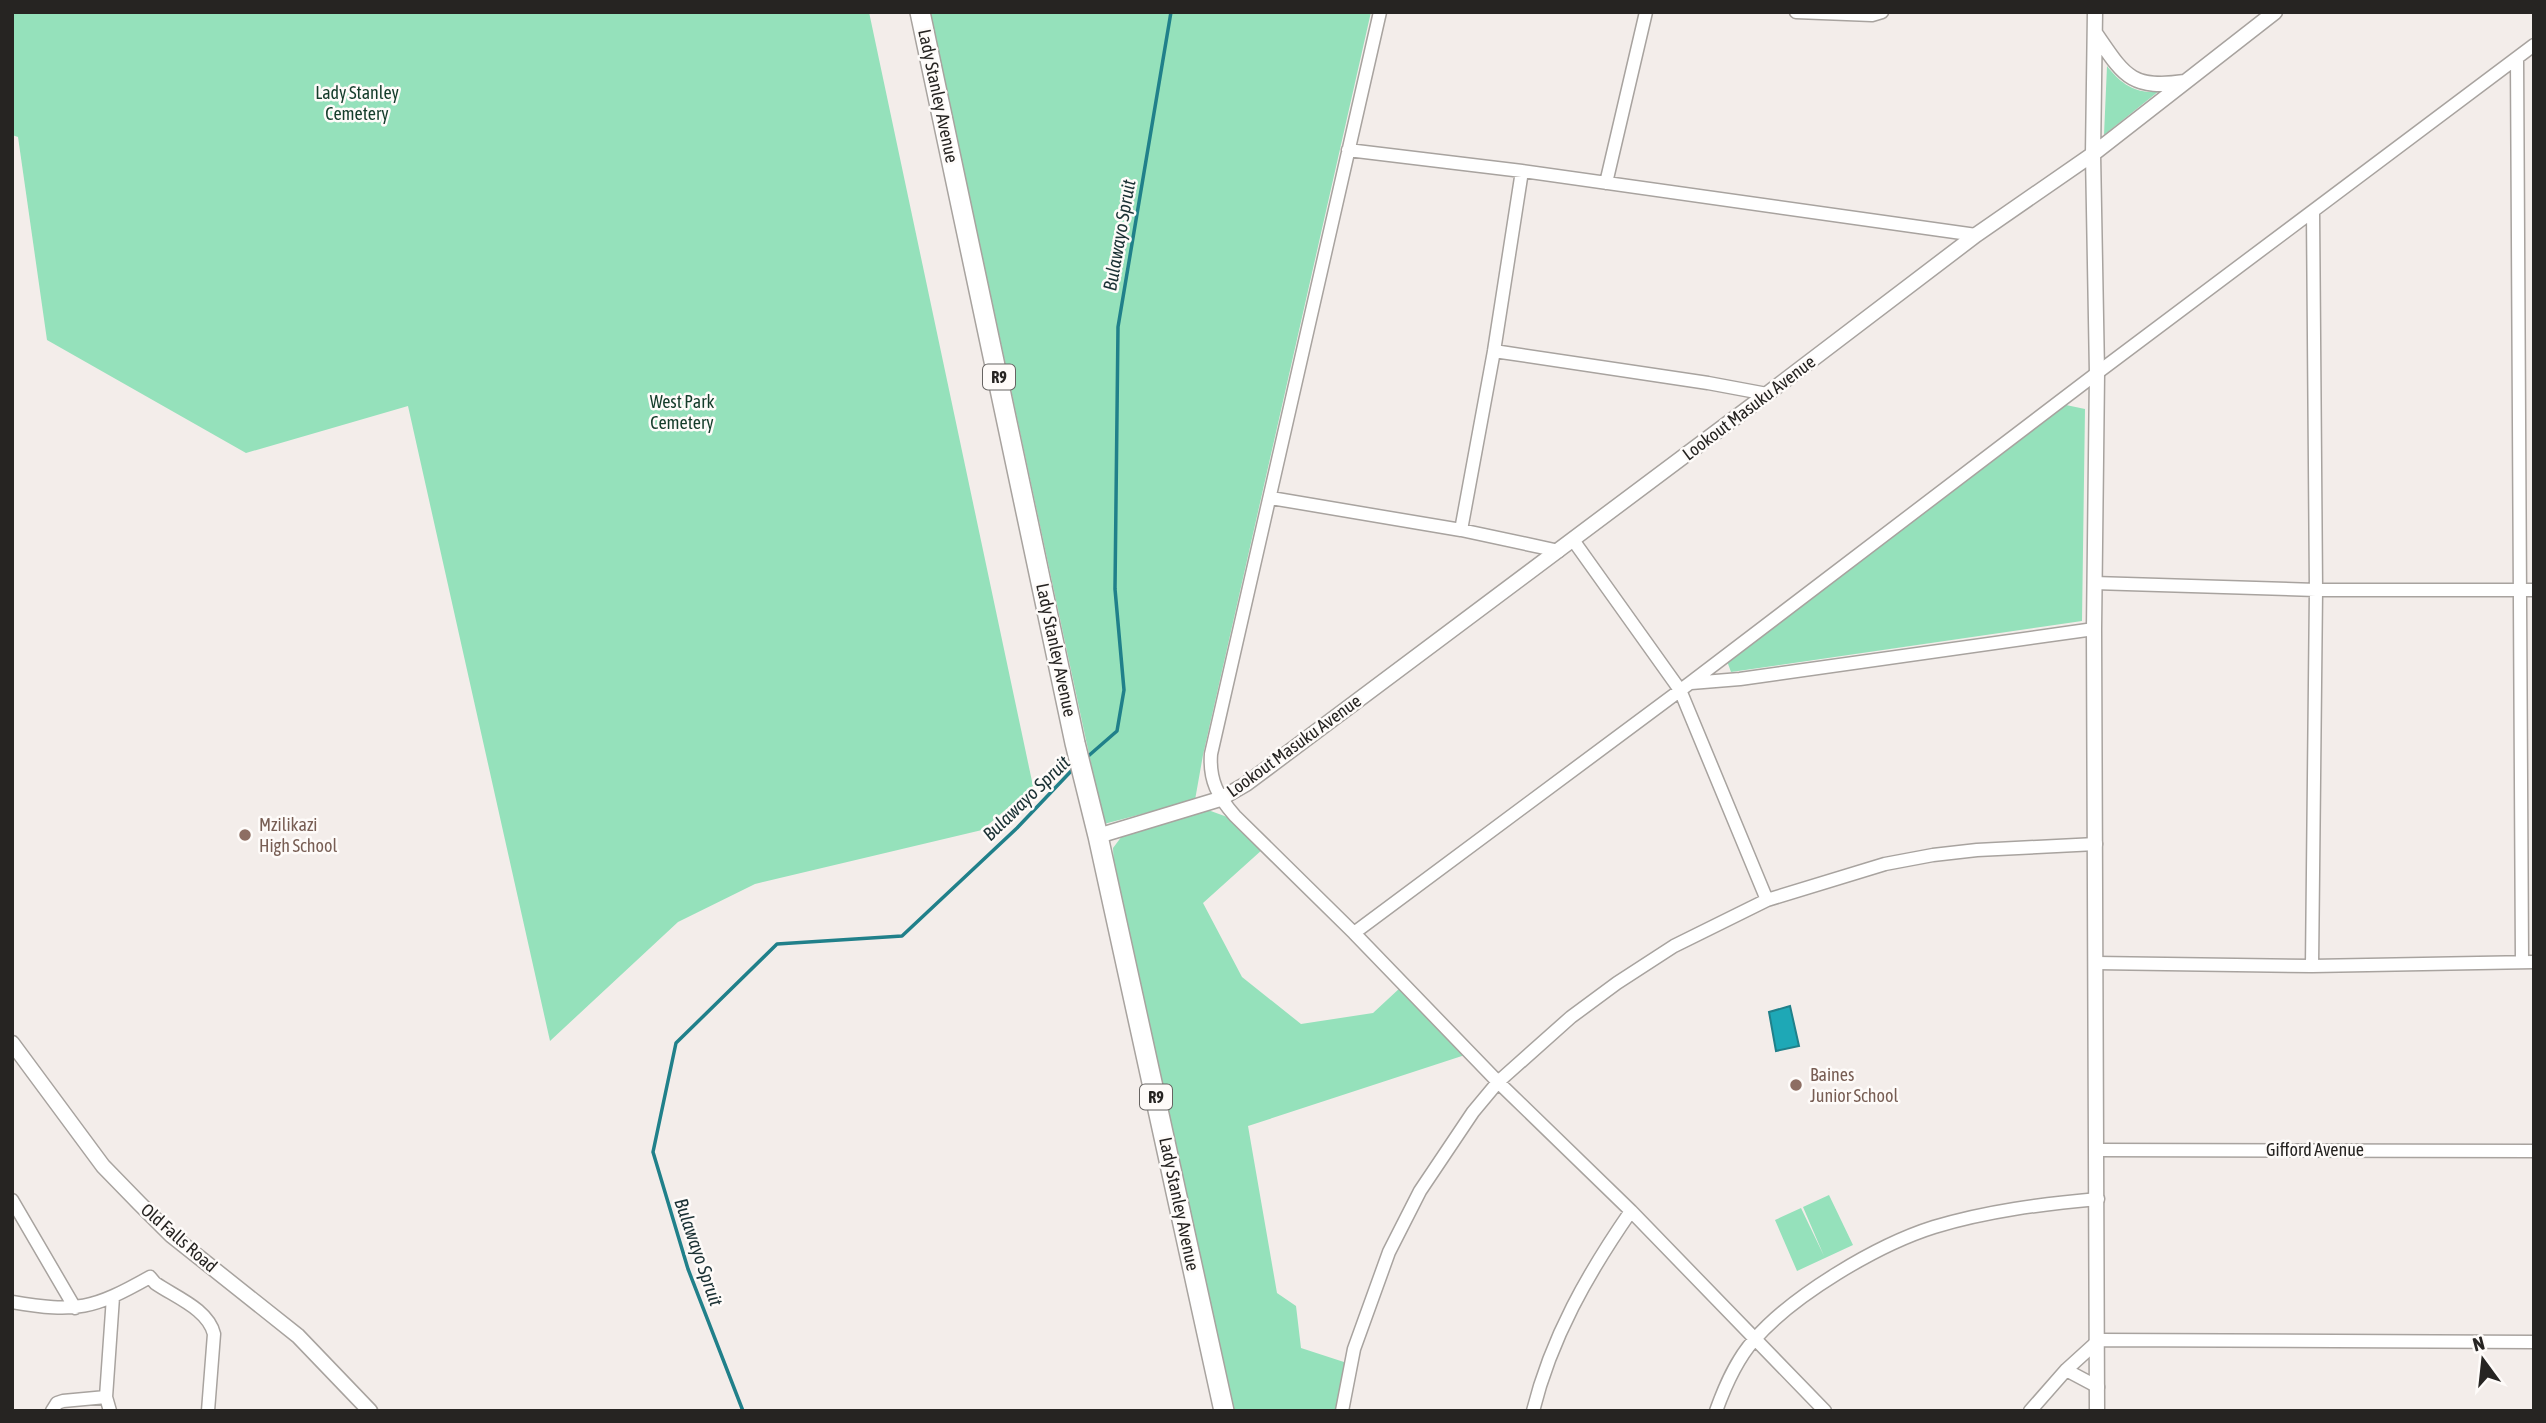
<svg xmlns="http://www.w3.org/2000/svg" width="2546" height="1423" font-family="'Asap Condensed',sans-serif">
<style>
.green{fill:#95e1bb}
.water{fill:#1ea8b6;stroke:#20808a;stroke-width:2}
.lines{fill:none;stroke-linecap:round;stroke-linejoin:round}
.stream{stroke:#20808a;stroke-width:3.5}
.minor-casing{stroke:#a8a39f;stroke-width:15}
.tertiary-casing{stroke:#a8a39f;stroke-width:17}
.trunk-casing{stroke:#a8a39f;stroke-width:22}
.minor{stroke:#fff;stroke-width:12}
.tertiary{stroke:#fff;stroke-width:14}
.trunk{stroke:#fff;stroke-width:19}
.education-dot{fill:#8d6e63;stroke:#fefbf9;stroke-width:2.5}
.labels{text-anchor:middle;stroke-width:5;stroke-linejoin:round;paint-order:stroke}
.shield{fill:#fefbf9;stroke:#676462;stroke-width:2}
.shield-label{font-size:16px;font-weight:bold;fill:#262422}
.park-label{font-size:18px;fill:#143c2a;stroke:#fefbf9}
.street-label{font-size:18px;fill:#262422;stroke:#fefbf9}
.education-label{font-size:18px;fill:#785e54;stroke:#fefbf9;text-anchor:start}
.water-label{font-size:19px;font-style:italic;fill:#1b3134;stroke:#fefbf9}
</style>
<rect width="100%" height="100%" fill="#f3edea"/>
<path class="green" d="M12,12H869L1033,786L982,830L755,884L678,922L550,1041L408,406L246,453L47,340L18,137L12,135Z
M930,12H1371L1203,755L1195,800L1104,824Z
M2107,66C2120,83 2136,95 2159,91L2104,135Z
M2066,405L2085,409L2082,621L1731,672L1727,661Z
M1208,810L1230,818L1263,849L1203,903L1242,977L1301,1024L1373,1013L1401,987L1465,1055L1248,1126L1277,1293L1296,1306L1301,1348L1347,1363L1336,1411H1232L1114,869L1113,848L1122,836Z
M1829,1195L1853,1245L1797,1271L1775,1220L1801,1208L1824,1256L1803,1207Z"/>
<path class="water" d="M1790,1006L1799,1046L1776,1051L1769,1012Z"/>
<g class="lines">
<path class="stream" d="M1086,758L1117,731L1124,690L1115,589L1118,327L1171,12
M743,1411L688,1269L653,1152L676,1043L777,944L902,936L1017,828L1075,767"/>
<g class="minor-casing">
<path id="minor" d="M1380,12L1211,754C1209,780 1218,797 1235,816L1354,933L1498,1082L1631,1211L1825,1411
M1796,12L1872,15L1882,12
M2517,58L2522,962
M1348,150L1522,171L1976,235
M1606,183L1646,12
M1494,351L1708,383L1767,394
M1271,498L1461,530L1559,551
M1461,530L1494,351L1522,171
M1573,540L1680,690L1767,900
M2094,583L2316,590H2534
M1691,683L1740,679L2094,629
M1354,933L1690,683L2097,373L2534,45
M2096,963L2312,966L2534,962
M2312,966L2316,590L2313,211
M2097,1150L2534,1151
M12,1200L75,1308
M12,1302C77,1313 93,1309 150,1277L155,1283C175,1297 208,1309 214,1334L208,1411
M2066,1370L2098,1387
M106,1397L113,1297
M52,1411L57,1403L63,1401L106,1397L110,1411
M1342,1411L1354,1349L1389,1252L1420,1191L1473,1112L1498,1082L1571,1017L1617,983L1674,946L1767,900L1885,864L1933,855L1977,850L2096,844
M1533,1411C1551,1338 1588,1273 1631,1211
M1716,1411C1725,1386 1736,1360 1754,1340C1793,1295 1877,1245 1934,1227C1987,1211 2042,1204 2098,1199
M2030,1411L2066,1370L2099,1340L2534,1342"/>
</g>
<g class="tertiary-casing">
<path id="tertiary" d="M2095,12L2093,154L2097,373L2094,629L2097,1411
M2095,33C2124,75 2130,90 2185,82
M1098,836L1220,799L1246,784L1767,394L1976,235L2093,154L2275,12
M12,1043L103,1166L139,1203L171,1235L298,1336L370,1411"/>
</g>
<g class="trunk-casing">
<path id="trunk" d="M920,12L1075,743L1098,836L1224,1411"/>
</g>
<use href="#minor" class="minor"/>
<use href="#tertiary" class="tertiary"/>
<use href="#trunk" class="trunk"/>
</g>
<g class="education-dot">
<circle cx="245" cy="835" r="7"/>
<circle cx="1796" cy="1085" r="7"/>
</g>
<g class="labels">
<g class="shield">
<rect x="983" y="364.5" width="32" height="25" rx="5"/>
<rect x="1140" y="1084.5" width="32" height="25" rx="5"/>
</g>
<g class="shield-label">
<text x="999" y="383">R9</text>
<text x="1156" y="1103">R9</text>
</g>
<g class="park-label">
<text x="357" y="99">Lady Stanley<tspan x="357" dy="21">Cemetery</tspan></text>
<text x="682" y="408">West Park<tspan x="682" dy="21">Cemetery</tspan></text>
</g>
<g class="street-label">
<text transform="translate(938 96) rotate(78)" y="6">Lady Stanley Avenue</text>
<text transform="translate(1749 408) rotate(-37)" y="6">Lookout Masuku Avenue</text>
<text transform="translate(1056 650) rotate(78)" y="6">Lady Stanley Avenue</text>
<text transform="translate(1294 746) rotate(-36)" y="6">Lookout Masuku Avenue</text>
<text x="2315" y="1156">Gifford Avenue</text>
<text transform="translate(1179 1204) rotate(78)" y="6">Lady Stanley Avenue</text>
<text transform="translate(179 1238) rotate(41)" y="6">Old Falls Road</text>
</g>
<g class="education-label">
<text x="259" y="831">Mzilikazi<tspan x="259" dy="21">High School</tspan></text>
<text x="1810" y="1081">Baines<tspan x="1810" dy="21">Junior School</tspan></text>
</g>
<g class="water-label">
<text transform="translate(1119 235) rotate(-80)" y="7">Bulawayo Spruit</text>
<text transform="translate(1026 798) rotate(-44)" y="7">Bulawayo Spruit</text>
<text transform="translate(699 1252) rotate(71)" y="7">Bulawayo Spruit</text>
</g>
</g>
<rect width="2546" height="1423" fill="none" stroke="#262422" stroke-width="28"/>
<g transform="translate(2483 1360) rotate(345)" stroke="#fefbf9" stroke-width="5" paint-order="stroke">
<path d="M0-5L12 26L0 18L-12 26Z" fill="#262422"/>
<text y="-10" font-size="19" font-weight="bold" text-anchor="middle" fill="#262422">N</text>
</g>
</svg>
